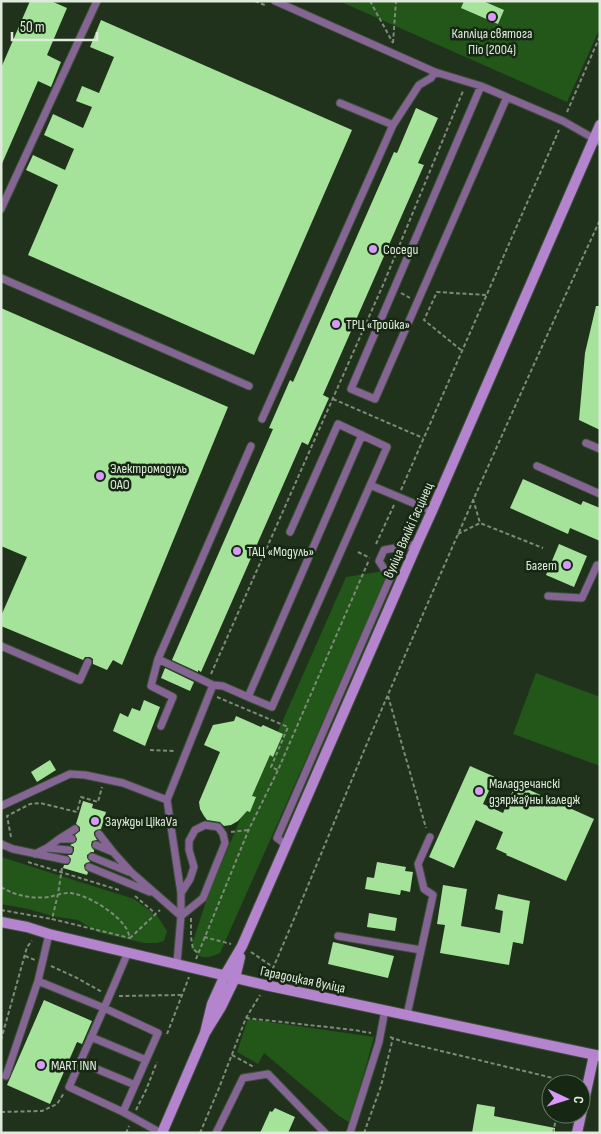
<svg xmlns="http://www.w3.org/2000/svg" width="601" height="1134" font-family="'Sofia Sans Condensed',sans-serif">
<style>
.green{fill:#235619}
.building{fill:#a5e29a}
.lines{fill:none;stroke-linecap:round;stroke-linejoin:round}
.lane-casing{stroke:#3f4f3b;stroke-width:9}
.secondary-casing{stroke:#3f4f3b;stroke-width:12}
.path{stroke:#7d8b79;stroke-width:2;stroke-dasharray:4 2.5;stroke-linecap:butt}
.lane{stroke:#846594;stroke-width:7}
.secondary{stroke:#b584cf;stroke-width:10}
.poi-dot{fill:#d89af8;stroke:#162813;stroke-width:2}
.labels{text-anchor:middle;stroke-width:5;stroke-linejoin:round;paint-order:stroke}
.poi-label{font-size:14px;fill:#dfeadc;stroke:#162813;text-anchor:start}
.street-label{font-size:14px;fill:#dfeadc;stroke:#162813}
</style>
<rect width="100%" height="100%" fill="#20321c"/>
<path class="green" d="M339,1H600V28L567,102Z
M390,570L220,953C206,959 201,960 191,948L207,898L261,770L346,577Z
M536,673L600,697V766L513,734Z
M1,857L134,899L158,917L167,931L164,941L157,943H144L97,932L78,920L52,916L28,909L1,904Z
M248,1019L374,1037L350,1123L339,1116L264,1053L258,1064L237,1052Z"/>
<path class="building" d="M30,1H51L67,8L47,55L61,62L51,87L38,81L1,166V68Z
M464,1H483L504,10L498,24L461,8Z
M101,20L352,130L254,355L28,255L58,185L26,170L33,155L65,170L74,149L44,135L53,114L83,128L92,107L76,101L82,86L99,93L114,57L90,47Z
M416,108L438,118L418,163L424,165L323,395L329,398L308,445L302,442L201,672L198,670V672L172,660L273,429L269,428L290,380L293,382L394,152L397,153Z
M596,306H600V430L579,420L585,353Z
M1,308L228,407L122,665L113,660L107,670L93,664V659L90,657H85L83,660L1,626V616L27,557L1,546Z
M523,479L581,505L583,501L600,508V541L570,528L568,534L510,508Z
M559,544L587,556L574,587L546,575Z
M165,668L194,682L190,691L161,678Z
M144,700L160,707L145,746L113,731L120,713L128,717L132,708L140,711Z
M236,716L261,727L263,725L283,734L273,757L270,755L252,796L256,797L250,812L247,811L238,821L231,825L224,826L220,822L207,820L204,816L200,809L199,802L220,752L204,745L213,725L234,721Z
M50,760L56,770L37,782L31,772Z
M470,766L495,777L483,804L503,813L516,784L594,819L566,881L506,855L507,854L496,849L503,832L476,820L454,868L429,857Z
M83,801L93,804L92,808L106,812L101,829L96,830L94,832V835L97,840L92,841L91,845L92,848L94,850V852H91L87,855V858L90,862L86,863L84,865L85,870L88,872L87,875L63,868L64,865H68L70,863L71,859L68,855H72L74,851V847L70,845L76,842L77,839L75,835L80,831V827L76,824Z
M377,862L406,867L405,871L413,872L410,892L401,890L400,895L365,889L367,877L374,878Z
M443,885L467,889L461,926L500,933L503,911L495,909L498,894L530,901L523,944L513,942L509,965L440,953L445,925L437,924Z
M369,913L397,918L395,931L367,927Z
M333,942L394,956L388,978L328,964Z
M44,1000L92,1021L82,1044L77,1042L50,1104L7,1085Z
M477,1104L495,1107L494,1116L555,1128V1133H472Z
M275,1108L295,1117L288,1133H260L270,1111L272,1112Z"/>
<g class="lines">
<g class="lane-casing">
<path id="lane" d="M275,1L435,72L481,86L563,121L600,142
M481,86L351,389L375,399L507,97
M340,103L393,125L419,85L431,78L435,72
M1,209L97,1
M1,278L249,386
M262,419L393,125
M586,443L600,449
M537,466L600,494
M370,485L432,511
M548,596L582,598L597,565H600
M1,646L80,680L88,662
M158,659L251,446
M248,697L272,707L387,447L338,424L290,532
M161,726L173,697L151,686L158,659L213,685
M1,806L70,774L85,775L123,783L167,800
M99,834L113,852
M59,839L75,829
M1,844L13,849L66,860
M96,845L113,852L132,873L181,916L203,898L225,843L223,834L218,827L205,825L195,830L189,841V850L194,867L190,879L181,893
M286,845L277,838L390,578L379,561L384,550L417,544
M47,848L69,850
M35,854L47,848L59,839H72
M92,857L129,872
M89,867L150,892
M338,936L421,950
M177,963L181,916V893L167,800L213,685L223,686L248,697L362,435
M38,981L104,1008L158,1033L123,1112L69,1087C89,1042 109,998 128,952
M407,1015L433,895L424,889L418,864L430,837
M91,1037L146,1060
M80,1062L135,1085
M6,1076L38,981L49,934
M123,1112L161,1133
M216,1133L243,1078L268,1074L325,1133
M350,1133L379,1042L385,1010"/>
</g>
<g class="secondary-casing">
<path id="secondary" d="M1,922L27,927L49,934L265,985L600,1056
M205,1033L212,1004L225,975L242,946L417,544L432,511L600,125
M162,1133L205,1033L221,1007L235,978L240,957
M577,1133L594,1055"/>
</g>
<path class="path" d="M255,1L267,6
M370,1L393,43
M393,43L396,1
M567,112L600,36
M401,293L410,298
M461,350L424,320L437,292L486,295
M333,399L423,438
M401,490L559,130
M473,499L480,523
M458,534L480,523L543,548
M376,544L394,505
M358,552L370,558
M211,674L383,285L463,91
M388,696L426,828
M217,697L288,727L271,767L278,770
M150,750L176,751
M231,832L248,830
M11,837L7,816L30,804L40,803L77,812L81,797L98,802L102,787
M28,862L119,890
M62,868L58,894L52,919L130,938
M1,887C16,896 32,899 49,897C55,896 61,893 68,893C85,893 117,913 126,928C128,931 129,935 130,938L160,910
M135,896L156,914
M1,910L52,919
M191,918V937L193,949L198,953
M204,937L231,944
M251,952L273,967
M25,956L35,960
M196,959L249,829L278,770L369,560
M51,966L77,978L102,992
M270,975C310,883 347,789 387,697C456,537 527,378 600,220
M119,996L181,995
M246,1018L354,1030L371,1033
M167,1034L189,977
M390,1037L404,1042L553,1078L560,1084
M1,1040L27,947L32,941
M232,1055L254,1067
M136,1110L146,1090L157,1062
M1,1112L42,1111L57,1104L64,1093
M126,1133L129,1126
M200,1133L219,1088L246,1018L260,995
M364,1133L381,1086L393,1038
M553,1133L557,1114"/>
<use href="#lane" class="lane"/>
<use href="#secondary" class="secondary"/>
</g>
<g class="poi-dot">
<circle cx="492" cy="17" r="5"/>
<circle cx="373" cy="249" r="5"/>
<circle cx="336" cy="324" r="5"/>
<circle cx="100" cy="476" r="5"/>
<circle cx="237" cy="551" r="5"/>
<circle cx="567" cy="565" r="5"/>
<circle cx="479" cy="791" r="5"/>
<circle cx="95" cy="821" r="5"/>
<circle cx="41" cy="1065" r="5"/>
</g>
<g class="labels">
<g class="poi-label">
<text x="492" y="38" text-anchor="middle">Капліца святога<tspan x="492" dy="16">Піо (2004)</tspan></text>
<text x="383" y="254">Соседи</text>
<text x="346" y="329">ТРЦ «Тройка»</text>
<text x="110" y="473">Электромодуль<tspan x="110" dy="16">ОАО</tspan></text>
<text x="247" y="556">ТАЦ «Модуль»</text>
<text x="557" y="570" text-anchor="end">Багет</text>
<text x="489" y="788">Маладзечанскі<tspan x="489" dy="16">дзяржаўны каледж</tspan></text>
<text x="105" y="826">Заужды ЦікаVа</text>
<text x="51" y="1070">MART INN</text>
</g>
<g class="street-label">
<text transform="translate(408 530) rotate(-66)" y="5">вуліца Вялікі Гасцінец</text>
<text transform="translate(303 979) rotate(12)" y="5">Гарадоцкая вуліца</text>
</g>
</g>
<rect width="601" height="1134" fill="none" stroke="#dfeadc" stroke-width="5"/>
<g transform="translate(566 1099) rotate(94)"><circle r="24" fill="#162813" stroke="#667663"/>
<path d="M0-4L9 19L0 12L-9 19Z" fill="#d89af8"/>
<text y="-8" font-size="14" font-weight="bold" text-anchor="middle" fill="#dfeadc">С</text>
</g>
<path d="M12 32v8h85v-8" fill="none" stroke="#dfeadc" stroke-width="2.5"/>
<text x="20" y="32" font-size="15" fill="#dfeadc" stroke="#162813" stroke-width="4" paint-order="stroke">50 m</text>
</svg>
